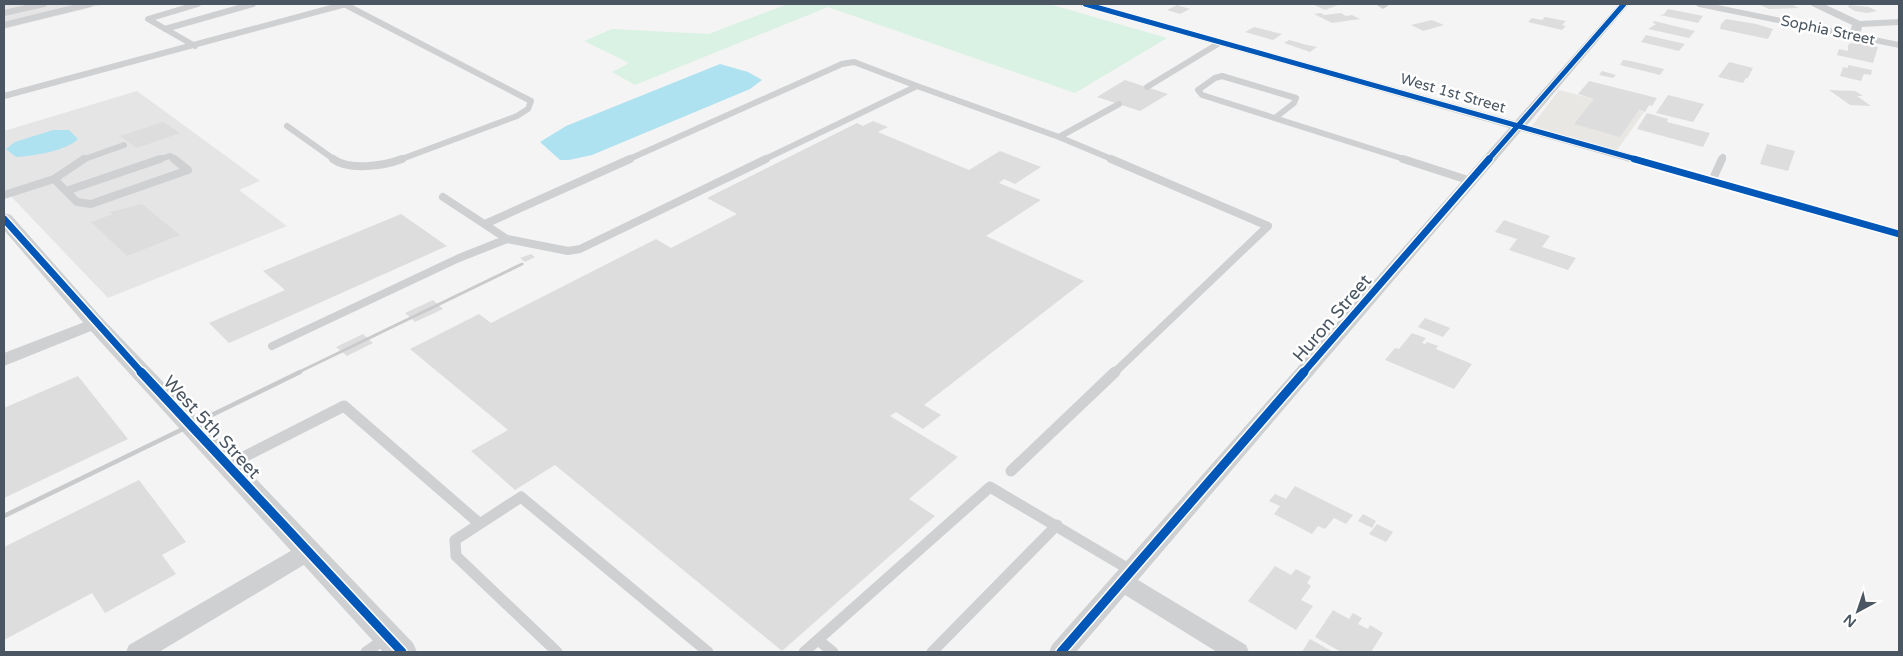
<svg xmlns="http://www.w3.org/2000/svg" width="1903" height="656" font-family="'Varela Round',sans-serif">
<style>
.commercial{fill:#e8e7e3}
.education{fill:#e6e5e6}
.green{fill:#d9f2e3}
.water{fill:#aee2f0}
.building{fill:#ddddde}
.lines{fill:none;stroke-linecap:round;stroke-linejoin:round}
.service-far2{stroke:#ced0d2;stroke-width:6}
.service-far1{stroke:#ced0d2;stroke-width:8}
.service{stroke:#ced0d2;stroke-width:11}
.minor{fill:#ced0d2;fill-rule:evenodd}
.tertiary{fill:#ced0d2;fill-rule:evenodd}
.rail-far1{stroke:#c9cacc;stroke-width:3}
.rail{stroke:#c9cacc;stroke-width:4.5}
.cycleway-far2-casing{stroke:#fff;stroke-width:7}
.cycleway-far1-casing{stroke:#fff;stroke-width:10}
.cycleway-casing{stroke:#fff;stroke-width:12}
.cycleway-far2{stroke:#0057b8;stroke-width:5}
.cycleway-far1{stroke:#0057b8;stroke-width:7}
.cycleway{stroke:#0057b8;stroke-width:9}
.labels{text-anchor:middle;stroke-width:5;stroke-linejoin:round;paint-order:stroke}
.far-street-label{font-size:15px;fill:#4a5661;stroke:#fff}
.street-label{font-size:18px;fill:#4a5661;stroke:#fff}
</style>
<rect width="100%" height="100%" fill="#f4f4f4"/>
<path class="commercial" d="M1559,90L1644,112L1617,150L1532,126Z"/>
<path class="education" d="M4,4H105L4,29Z
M137,91L260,181L239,190L287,226L108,298L4,189V131Z"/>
<path class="green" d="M788,4H1049L1167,38L1075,93L828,7L635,85L612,72L629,63L584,41L612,29L709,34Z"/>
<path class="water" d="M720,64L748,72L762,80L750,89L592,155L569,160H560L540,142L566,126Z
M53,130H69L78,139C66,151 33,156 16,157L6,149L15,142Z"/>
<path class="building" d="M1312,4H1334L1338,5L1325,10Z
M1758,4H1791L1799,8L1769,9Z
M1177,5L1190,9L1180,14L1167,10Z
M1849,5L1869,7L1877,11L1867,13L1855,11L1848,7Z
M1668,9L1703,16L1698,23L1660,15L1664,14Z
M1321,13L1324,15L1341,13L1346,16L1352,15L1360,19L1332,23L1314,14Z
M1545,17L1566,21L1562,25L1566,26L1562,30L1528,22L1532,18L1542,20Z
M1726,19L1756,24L1773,29L1768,39L1720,29L1721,24Z
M1432,20L1444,25L1423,31L1411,25Z
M1654,21L1695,31L1689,38L1648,29L1656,24L1653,23Z
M1254,27L1282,34L1273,40L1245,32Z
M1646,35L1685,44L1679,51L1641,42Z
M1289,40L1307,45L1317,47L1310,52L1284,43Z
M1851,43L1857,44L1858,43L1878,47L1873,63L1837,55L1839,49L1848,51V45Z
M1623,60L1631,61L1664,69L1660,75L1620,65Z
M1729,62L1753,68L1748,78H1746L1743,83L1718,77Z
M1848,65L1872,70L1871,75L1864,74L1861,81L1840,76L1843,67L1848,68Z
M1602,71L1616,75L1613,78L1599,75Z
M1125,80L1168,94L1140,111L1097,97Z
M1589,81L1657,98L1652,106L1649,105L1645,112L1639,110L1620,137L1574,124L1594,99L1578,94Z
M1829,90L1855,91L1863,96H1857L1871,106L1850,105Z
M1668,95L1704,104L1693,122L1656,113Z
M1647,113L1668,119L1667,122L1710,133L1703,147L1637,129Z
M873,121L888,127L878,132L969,170L1000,151L1041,167L1015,184L1004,179L999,183L1041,200L986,236L1084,281L924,405L941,415L923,429L896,412L890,416L958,457L909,499L935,516L782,651L555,465L515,490L471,451L508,430L410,349L479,314L491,323L656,239L671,248L737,214L707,198L857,123L863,126Z
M163,122L180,133L137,148L120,136Z
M1767,144L1795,151L1788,171L1760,164Z
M142,204L180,235L127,256L91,222L113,214L110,212Z
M401,214L447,246L229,343L209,323L285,290L263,271Z
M1504,220L1550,236L1542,247L1576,258L1568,270L1509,250L1517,239L1495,232Z
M531,254L535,257L525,262L520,258Z
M433,300L443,309L415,322L405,313Z
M1425,318L1450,328L1443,337L1418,327Z
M1412,333L1426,338L1422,343L1425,344L1427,342L1438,346L1436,349L1472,364L1454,389L1385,360L1395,348L1399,349Z
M363,334L373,343L347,356L336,347Z
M78,376L128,439L4,498V408Z
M139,480L186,542L162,555L176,574L105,613L92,593L4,640V547Z
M1295,486L1353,515L1346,524L1334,518L1325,529L1318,526L1312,534L1274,514L1280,506L1269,501L1275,494L1286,499Z
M1363,514L1376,521L1372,528L1358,521Z
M1377,524L1393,532L1386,542L1369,534Z
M1275,566L1291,575L1296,569L1311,577L1307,583L1311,586L1301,600L1313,606L1296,630L1248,601Z
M1333,610L1349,619L1353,613L1362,618L1358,624L1368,629L1370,625L1383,633L1371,652H1341L1315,637Z
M1310,639L1333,652H1302Z"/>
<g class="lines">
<path class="service-far2" d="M344,4L531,101L528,109L517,116L399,160
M4,13L44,4
M4,25L90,4
M165,29L253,4
M195,46L148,19L198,4
M1147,87L1221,42
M4,96L346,4
M1275,118L1294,103L1296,98L1222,76L1215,78L1198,90L1202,95L1407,160
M287,126L335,160
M1059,137L1114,160
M82,160L124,145
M157,160L170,156L176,160
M627,160L842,64L854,62L917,86
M763,160L917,86L1059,137L1119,104
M1721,160L1723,157"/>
<path class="service-far1" d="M333,159C349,171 384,166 402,159
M1111,159L1268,226L1114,373
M1403,159L1471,181
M54,179L66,191
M1712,181L1722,159
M66,191L77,202L91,204L188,170L174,159
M66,191L160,159
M4,195L54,179L84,159
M443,197L507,239
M485,224L630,159
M272,346L459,258L507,239L568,251L580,249L766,159"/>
<path class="service" d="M228,465L344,406L480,524
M1011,471L1115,372
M818,640L833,652
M366,652L386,638
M557,652L456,556L455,540L521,497L708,652
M804,652L990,487L1132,571
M932,652L1057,525"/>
<path class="minor" d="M1080,4H1096L1515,121L1619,4H1629L1527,125L1899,229V239L1521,131L1138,580L1246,645L1249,652H1217L1125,595L1076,652H1049L1052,645L1509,128L1081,6Z
M1375,4H1387L1388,6L1383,9Z
M1694,4H1713L1850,32L1852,25L1812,6L1811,4H1824L1860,21L1899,19V25L1862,27L1860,34L1899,42V48L1699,7Z
M95,318L101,319L104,323L101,327L4,366V353Z
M309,542L317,545L320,551L317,557L159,652H126L129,645L301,545Z"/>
<path class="tertiary" d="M4,213L11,215L102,318L413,643L417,652H383L88,328L4,230Z"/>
<path class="rail-far1" d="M297,373L522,264"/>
<path class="rail" d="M4,516L300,372"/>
<g class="cycleway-far2-casing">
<path id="cycleway-far2" d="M1085,4L1639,160
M1488,160L1624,4"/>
</g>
<g class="cycleway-far1-casing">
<path id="cycleway-far1" d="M1634,159L1899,234
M4,219L142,373
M1303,373L1489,159"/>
</g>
<g class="cycleway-casing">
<path id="cycleway" d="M141,372L402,652
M1061,652L1304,372"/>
</g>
<use href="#cycleway-far2" class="cycleway-far2"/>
<use href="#cycleway-far1" class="cycleway-far1"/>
<use href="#cycleway" class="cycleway"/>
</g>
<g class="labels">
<g class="far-street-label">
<text transform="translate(1828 30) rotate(12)" y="5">Sophia Street</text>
<text transform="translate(1453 93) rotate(16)" y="5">West 1st Street</text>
</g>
<g class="street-label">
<text transform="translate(1332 318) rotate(-49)" y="6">Huron Street</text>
<text transform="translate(212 427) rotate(47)" y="6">West 5th Street</text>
</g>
</g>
<rect width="1903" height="656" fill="none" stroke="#4a5661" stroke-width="10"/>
<g transform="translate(1858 611) rotate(220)" stroke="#ffffff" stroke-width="4" paint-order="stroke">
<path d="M0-4L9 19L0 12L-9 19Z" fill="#4a5661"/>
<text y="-8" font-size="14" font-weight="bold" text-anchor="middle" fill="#4a5661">N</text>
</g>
</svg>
